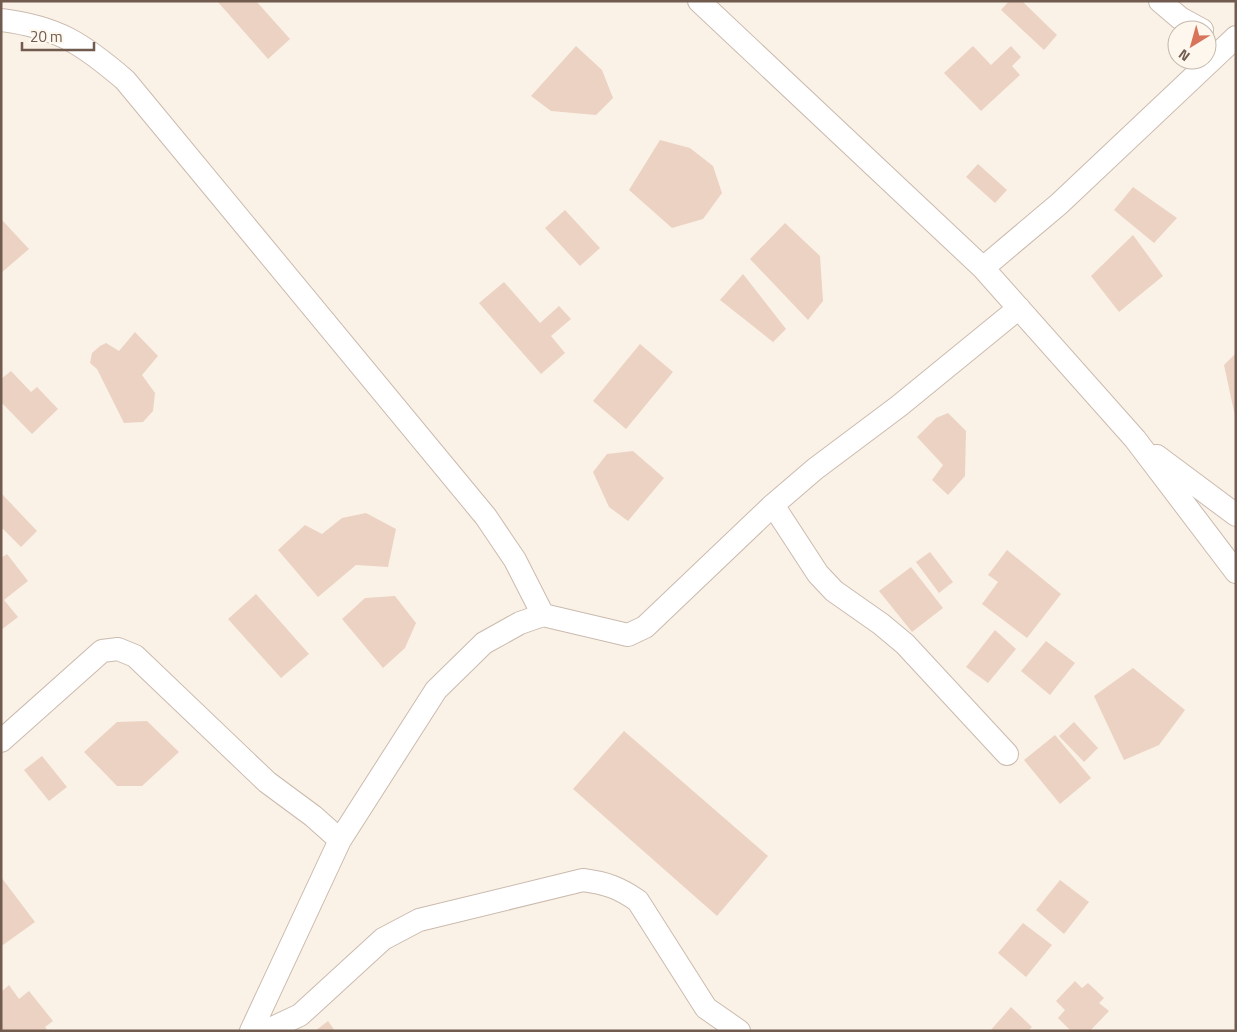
<svg xmlns="http://www.w3.org/2000/svg" width="1237" height="1032" font-family="'Titillium Web',sans-serif">
<style>
.building{fill:#ecd2c2}
.lines{fill:none;stroke-linecap:round;stroke-linejoin:round}
.street-casing{stroke:#cbbaae;stroke-width:24}
.street{stroke:#fff;stroke-width:22}
</style>
<rect width="100%" height="100%" fill="#faf2e7"/>
<path class="building" d="M217,1H256L290,39L268,59Z
M1009,1H1022L1057,35L1044,50L1001,10Z
M576,46L602,70L613,98L596,115L551,111L531,96Z
M973,46L991,65L1011,46L1021,57L1012,66L1020,75L981,111L944,73Z
M660,140L690,148L713,166L722,193L703,219L672,228L629,190Z
M978,164L1007,190L995,203L966,177Z
M1133,187L1177,218L1154,243L1114,210Z
M565,210L600,248L580,266L545,228Z
M1,219L29,249L1,273Z
M785,223L820,256L823,301L808,320L750,259Z
M1133,235L1163,276L1119,312L1091,276Z
M743,274L786,329L773,342L720,300Z
M504,282L540,323L559,306L571,319L551,336L565,353L541,374L479,303Z
M135,332L158,356L142,375L155,393L153,411L143,422L124,423L97,369L90,363L92,353L100,346L106,343L119,351Z
M640,344L673,372L626,429L593,401Z
M1236,353V416H1235L1224,365Z
M11,371L31,392L37,387L58,409L32,434L1,402V379Z
M948,413L966,431L965,476L948,495L932,480L943,465L917,437L936,418Z
M633,451L664,478L628,521L609,507L593,472L607,454Z
M1,493L37,531L21,547L1,527Z
M366,513L396,529L388,567L356,565L318,597L278,550L305,525L322,534L342,518Z
M1007,550L1061,594L1027,638L982,604L998,582L988,575Z
M930,552L953,582L939,593L916,562Z
M7,554L28,581L4,600L18,617L1,630V558Z
M911,567L943,608L912,632L879,591Z
M256,594L309,654L281,678L228,619Z
M395,596L416,623L405,648L383,668L342,619L365,598Z
M995,630L1016,649L988,683L966,667Z
M1046,641L1075,663L1050,695L1021,671Z
M1133,668L1185,710L1159,745L1124,760L1094,696Z
M147,721L179,752L142,786H117L84,752L117,722Z
M1074,722L1098,748L1084,762L1059,736Z
M624,731L768,856L717,916L573,789Z
M1055,735L1091,778L1060,804L1024,760Z
M42,756L67,787L49,801L24,770Z
M1,877L35,922L3,945L1,943Z
M1060,880L1089,902L1064,934L1036,910Z
M1023,923L1052,945L1026,977L998,953Z
M1075,981L1082,988L1088,983L1104,998L1099,1003L1109,1011L1090,1031H1071L1058,1018L1065,1010L1056,1001Z
M9,985L19,999L29,991L53,1021L45,1027L48,1031H1V992Z
M1011,1007L1032,1027L1028,1031H990Z
M328,1021L335,1031H315Z"/>
<g class="lines">
<g class="street-casing">
<path id="street" d="M699,1L983,268L1135,439L1236,572
M1160,1L1180,18L1202,30
M1,20C58,27 83,44 125,80L486,517L515,560L543,615
M983,268L1059,204L1236,37
M1157,456L1236,515
M773,505L818,574L834,591L881,624L905,644L1007,754
M1,741L102,651L118,649L135,656L267,782L313,816L340,840
M251,1031L340,840L436,690L484,643L520,623L543,615L628,635L645,627L773,505L815,469L899,406L1019,308
M266,1031L300,1015L383,939L419,920L583,880C606,883 620,888 638,901L706,1008L739,1031"/>
</g>
<use href="#street" class="street"/>
</g>
<rect width="1237" height="1032" fill="none" stroke="#715a4e" stroke-width="5"/>
<g transform="translate(1192 45) rotate(217)"><circle r="24" fill="#fdf7ed" stroke="#c5b8ad"/>
<path d="M0-4L9 19L0 12L-9 19Z" fill="#d77459"/>
<text y="-8" font-size="14" font-weight="bold" text-anchor="middle" fill="#715a4e">N</text>
</g>
<path d="M22 42v8h72v-8" fill="none" stroke="#715a4e" stroke-width="2.5"/>
<text x="30" y="42" font-size="15" fill="#715a4e" stroke="#fdf7ed" stroke-width="4" paint-order="stroke">20 m</text>
</svg>
